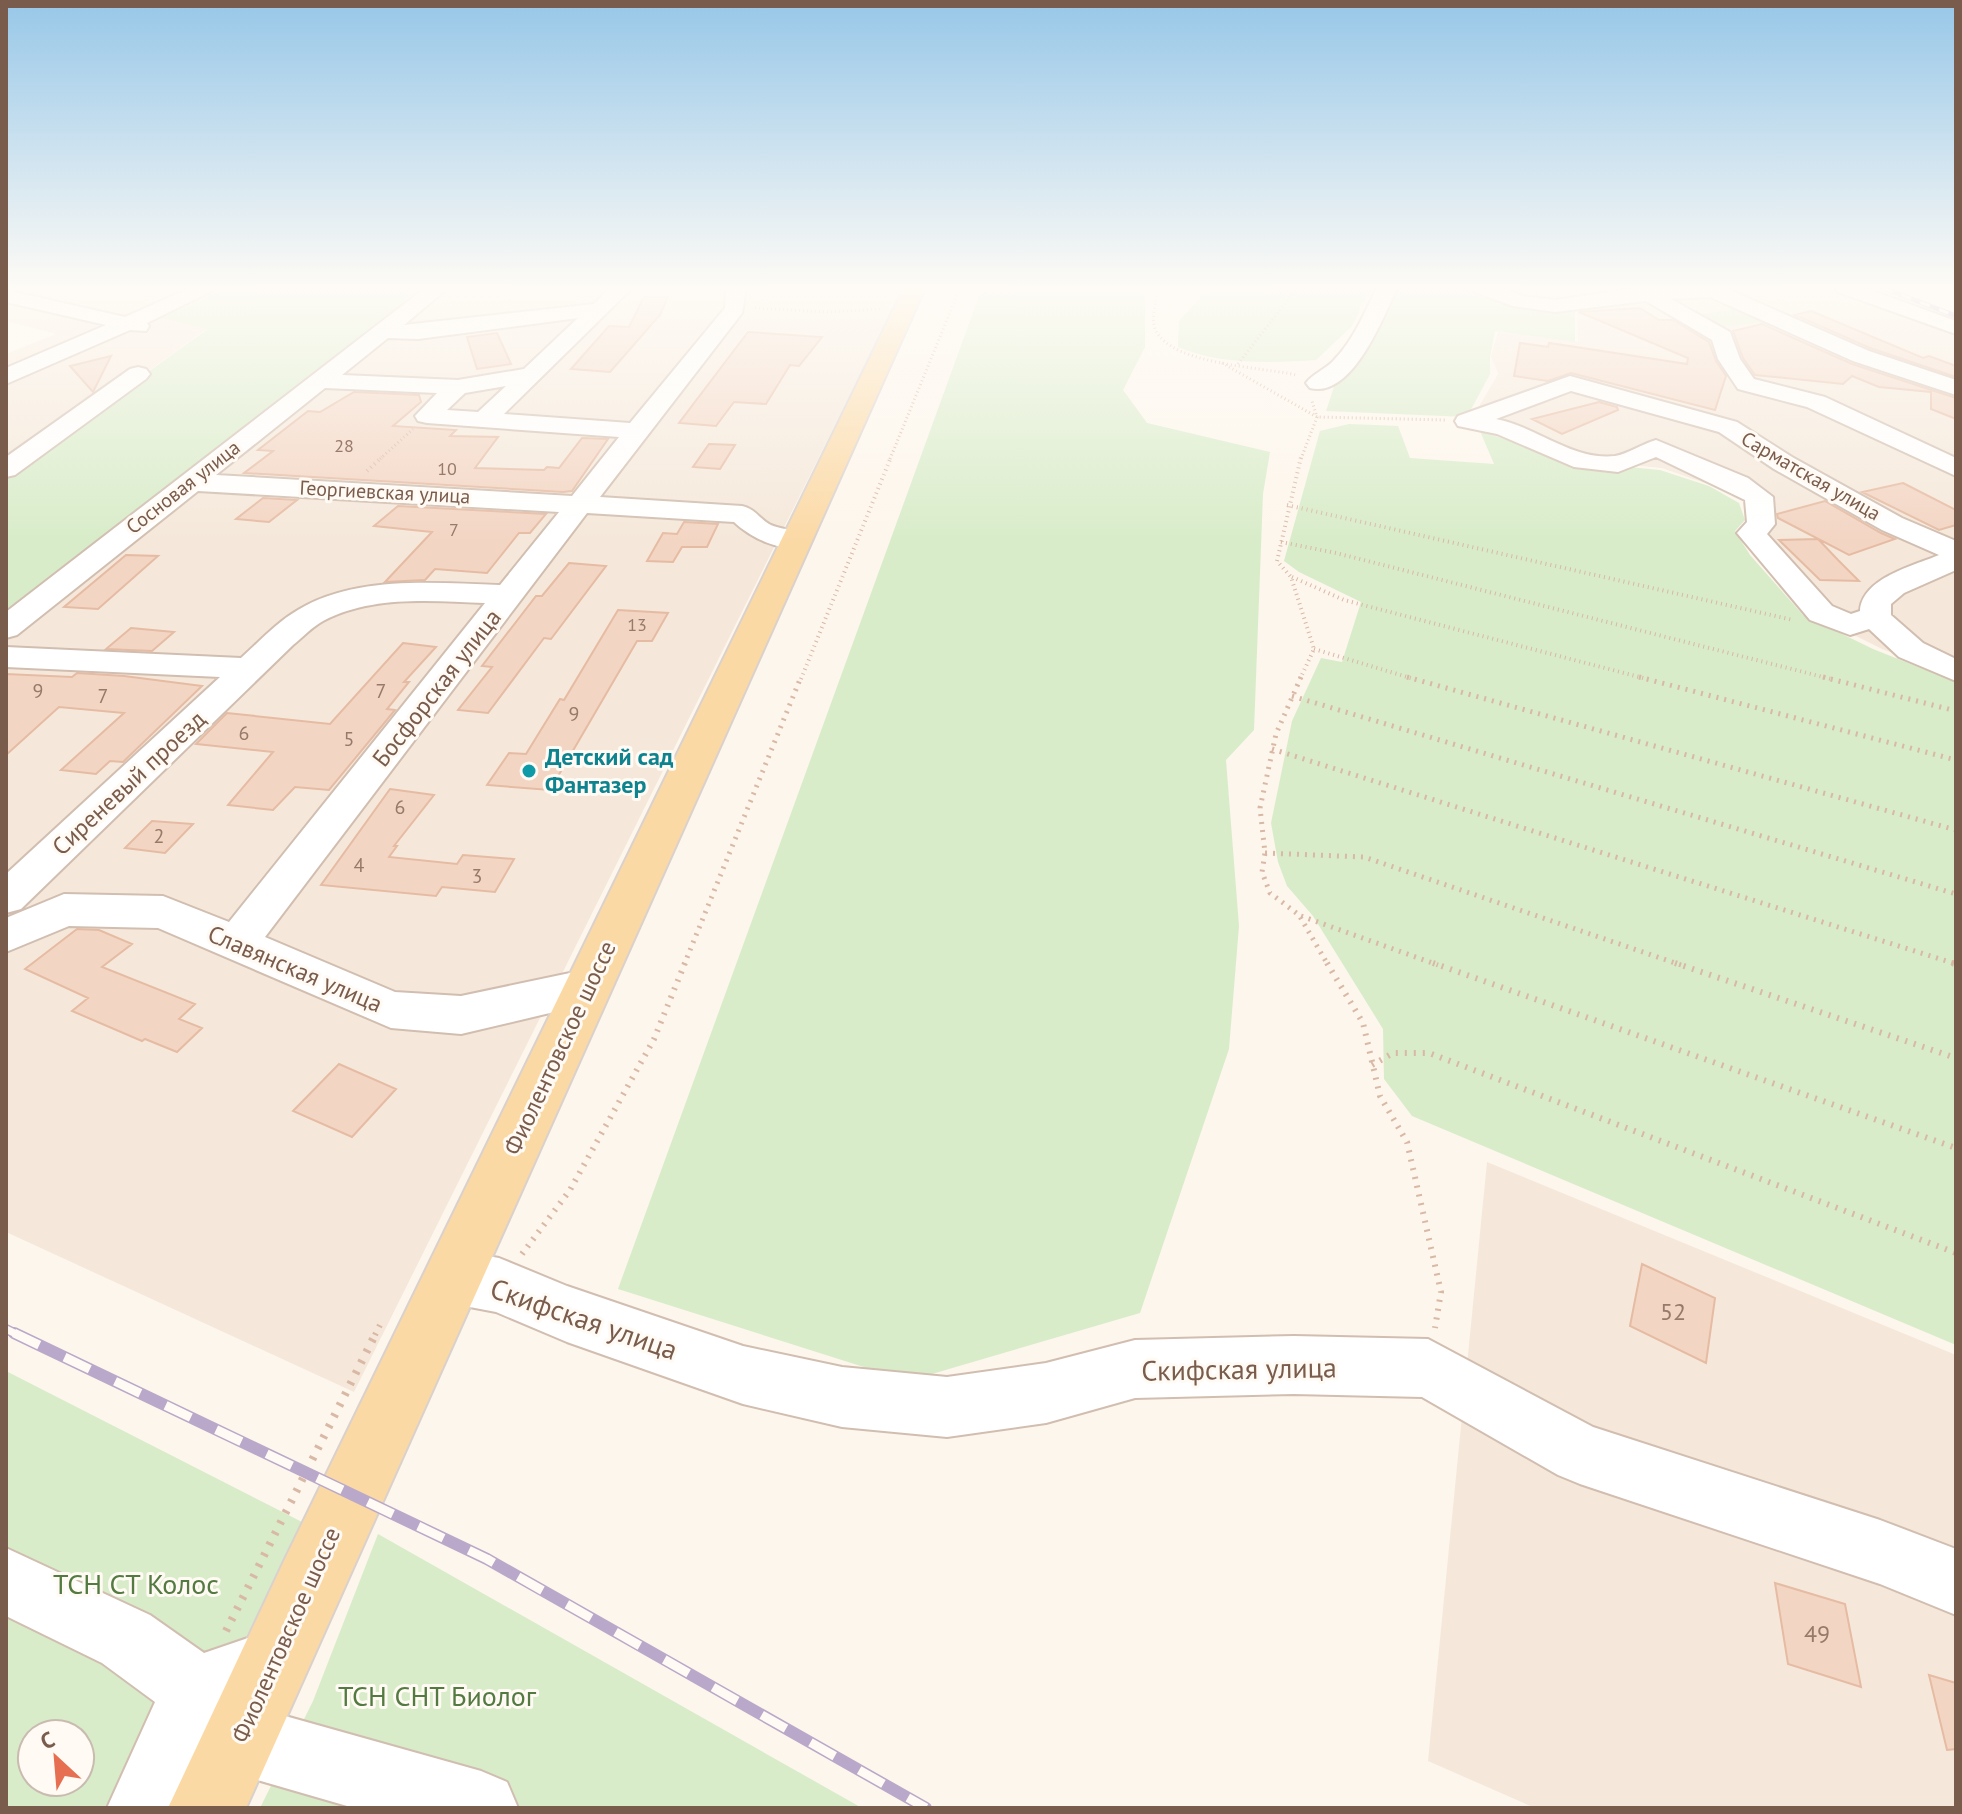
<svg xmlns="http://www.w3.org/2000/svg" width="1962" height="1814" font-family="'PT Sans',sans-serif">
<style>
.residential{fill:#f5e8da}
.green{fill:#d8ecc9;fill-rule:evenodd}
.building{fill:#f3d5c3;stroke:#e6bba3;stroke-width:2}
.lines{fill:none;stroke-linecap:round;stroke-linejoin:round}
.minor-casing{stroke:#d1beb0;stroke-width:4}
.major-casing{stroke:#dad1cd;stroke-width:4}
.path-far4{stroke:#d9b8a5;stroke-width:3;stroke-dasharray:1 3;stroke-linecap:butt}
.path-far3{stroke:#d9b8a5;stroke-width:4;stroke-dasharray:1 4;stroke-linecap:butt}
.path-far2{stroke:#d9b8a5;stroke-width:5;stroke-dasharray:2 6;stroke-linecap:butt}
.path-far1{stroke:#d9b8a5;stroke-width:6;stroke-dasharray:2 7;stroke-linecap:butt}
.path{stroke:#d9b8a5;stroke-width:8;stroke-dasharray:3 9;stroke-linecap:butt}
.minor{fill:#fff;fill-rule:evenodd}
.major{fill:#fbd9a5;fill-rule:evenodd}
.rail-far2-casing{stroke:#b9a8c9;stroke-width:5}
.rail-far1-casing{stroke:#b9a8c9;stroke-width:10}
.rail-casing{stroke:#b9a8c9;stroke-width:12}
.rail-far2{stroke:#fffaf3;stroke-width:3;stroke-dasharray:10;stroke-linecap:butt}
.rail-far1{stroke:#fffaf3;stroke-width:7;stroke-dasharray:21;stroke-linecap:butt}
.rail{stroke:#fffaf3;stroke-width:9;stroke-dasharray:28;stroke-linecap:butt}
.culture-dot{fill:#0f9aa8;stroke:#fffaf3;stroke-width:3}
.labels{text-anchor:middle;stroke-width:6;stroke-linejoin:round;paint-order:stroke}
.far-number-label{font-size:18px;fill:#987a6a}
.far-street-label{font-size:20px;fill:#7a5c4d;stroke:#fffaf3}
.number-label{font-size:20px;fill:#987a6a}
.street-label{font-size:24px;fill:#7a5c4d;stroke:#fffaf3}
.culture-label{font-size:24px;font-weight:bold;fill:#0d838f;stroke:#fffaf3;text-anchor:start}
.near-number-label{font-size:24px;fill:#987a6a}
.near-street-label{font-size:28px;fill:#7a5c4d;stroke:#fffaf3}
.near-park-label{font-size:28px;fill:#537a41;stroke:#fffaf3}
</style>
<rect width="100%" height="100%" fill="#fdf6ec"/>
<path class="residential" d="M6,288H224L162,317L208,328L6,474V354L56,334L6,321Z
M447,288H903L354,1392L6,1232V634Z
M1473,288H1863L1956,325V677L1882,649L1810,613L1753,521L1747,503L1716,487L1662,468L1574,459L1475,413L1498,374L1491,356L1498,332L1578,342L1577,309Z
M1487,1162L1956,1355V1808H1535L1428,1761Z"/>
<path class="green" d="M225,288H428L6,620V474L208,329L161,318Z
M982,288H1145V347L1123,390L1147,423L1270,452L1263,494L1254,730L1226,760L1239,926L1229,1049L1140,1313L908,1381L618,1289Z
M1195,288H1375L1360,306L1359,313L1352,326L1316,360C1270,363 1222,365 1178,347L1179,321L1205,292Z
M1386,288H1465L1506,304L1534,310H1575V342L1495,331L1490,357V374L1467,417L1326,411L1337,378Z
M1736,309L1765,322L1710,328L1689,316Z
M1349,424L1398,426L1410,458L1494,464L1480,431L1577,462L1660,470L1709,486L1739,503L1745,520L1735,531L1750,555L1803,615L1873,649L1956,682V1345L1412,1116L1384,1079L1383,1029L1313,916L1287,886L1278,862L1271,823L1292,721L1321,658L1342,662L1361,602L1299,572L1284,561L1320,431Z
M6,1371L308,1525L173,1808H6ZM32,1734H80V1782H32Z
M378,1534L862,1808H260L313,1701Z"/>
<path class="building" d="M644,297H668L660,315L610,372L571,369L609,326L629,327Z
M1640,308L1659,320H1673L1709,342L1716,361L1726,376L1715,410L1571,373L1548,381L1514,376L1520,343L1548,347L1549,343L1687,364L1688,358L1579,312Z
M1811,311L1923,358L1929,356L1956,366V377L1870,348L1795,315Z
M1762,324L1852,364L1956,398V419L1931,409V392L1879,387L1852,376L1843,384L1755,375L1743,358L1733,331Z
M748,332L822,337L799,366L790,365L766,404L734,402L716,426L679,423Z
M497,333L511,364L477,369L467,337Z
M111,356L93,392L70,366Z
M354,392L419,395L421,402L393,426L456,430L450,436L498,437L475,468L544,470L547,467L559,468L582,438L608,439L572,491L563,492L244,473L273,451L258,450L308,411L320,412Z
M1599,402L1617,407L1618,410L1562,434L1532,419Z
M709,444L735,445L720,469L693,467Z
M1903,483L1956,510V525L1939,530L1862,492Z
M263,498L297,500L269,522L236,519Z
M1825,501L1881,533L1895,539L1849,555L1778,518L1777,514Z
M398,506L546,514L530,533H519L487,573L435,569L425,580L385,582L432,532L374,526Z
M684,522L718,524L707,547H682L673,562L647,561L663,533L677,534Z
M1818,539L1838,560L1859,581L1820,580L1779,540Z
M126,555L158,556L98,609L64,607Z
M569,563L606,566L551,639L544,638L488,713L458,710L492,667L482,666L536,596H542Z
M618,610L668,613L652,641H637L550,790L487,785L509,753L526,754L560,699L564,700Z
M131,628L174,632L152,651L106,649Z
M403,643L436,647L404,682H409L387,709L395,710L329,790L295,787L273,810L228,805L273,752L196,744L227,713L330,724Z
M77,673L124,676L202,686L123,762L110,761L96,774L61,770L124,713L59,707L6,755V674L72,677Z
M390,789L434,795L394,846H397L389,857L457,864L463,855L514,859L495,892L442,887L436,896L321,885Z
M152,821L193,824L165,853L125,848Z
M77,929L99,930L132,944L102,967L195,1004L179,1019L202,1028L177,1052L145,1039L142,1041L72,1011L88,998L25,969Z
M339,1064L396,1089L352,1137L293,1111Z
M1642,1264L1715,1298L1706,1363L1630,1326Z
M1775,1583L1845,1604L1861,1687L1788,1664Z
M1929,1675L1956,1683V1749L1947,1750Z"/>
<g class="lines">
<g class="minor-casing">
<path id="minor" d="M190,288H218L147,323L149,326L146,331L130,330L6,384V368L106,325L6,302V290L125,317Z
M425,288H448L404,325L594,304L610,288H632L504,414L630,423L725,308L726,288H746L742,313L600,497L742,506C755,509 758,517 769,524C782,531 801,528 811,541L806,547C782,553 751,538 734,522L587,513L265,937L395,992L461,996L589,969L605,974L611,987L605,1000L461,1034L391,1028L158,928L69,926L6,952V918L64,894L163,896L229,922L485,603C432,601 372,595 323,621C312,627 303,637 293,645L21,909L6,913V874L220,677L6,667V647L241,658C259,642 277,622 298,610C356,575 435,583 500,585L559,512L198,491L17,635L6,638V612ZM578,318L524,369L458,380L342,375L388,338L418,339ZM506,386L478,412L447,410L465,393ZM325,388L437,393L415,416L418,421L427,423L619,437L572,496L216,475Z
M1377,288H1397C1383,318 1352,399 1310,388L1306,383C1313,373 1327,369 1335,359C1354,339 1364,313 1377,288Z
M1472,288H1502L1523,296L1555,300L1637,288H1725L1869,351L1956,380V395L1853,361L1710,297L1671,299L1730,332L1740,359L1754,379L1825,397L1956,458V476L1807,407L1738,389L1718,359L1712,340L1646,301L1555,312L1513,306L1475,292Z
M1835,288H1865L1956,321V334L1838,292Z
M138,367L146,369L150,374L146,379L15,475L6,477V457L130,369Z
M1570,376L1737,422L1792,457L1902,518L1956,541V570L1904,593L1891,604V615L1923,643L1956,659V681L1899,657L1869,629L1850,635L1810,620L1737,533L1747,522L1745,500L1656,457L1618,472L1574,467L1497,434L1458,426L1455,421L1458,416ZM1571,391L1719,432L1774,469L1882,530L1939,555C1913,566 1862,578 1860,611L1851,614L1832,606L1767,534L1775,524L1773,497L1748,478L1656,440C1642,444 1628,454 1615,456C1573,461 1535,426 1496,419Z
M454,1250L499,1258L567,1286L743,1346L842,1367L947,1377L1046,1363L1135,1340L1294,1336L1428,1339L1593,1427L1880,1520L1956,1549V1615L1880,1584L1580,1484L1558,1475L1422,1397L1294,1394L1135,1398L1046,1423L947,1437L842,1427L743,1404L567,1342L496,1312L454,1304L435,1296L426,1277L435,1258Z
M6,1548L150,1615L204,1653L274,1629L298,1639L308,1663L298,1687L250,1706L481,1771L507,1782L518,1808H354L240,1775L215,1764L208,1747L181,1808H107L155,1702L102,1663L6,1616Z"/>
</g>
<g class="major-casing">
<path id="major" d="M904,288H925L246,1808H168L284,1561Z"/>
</g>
<path class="path-far4" d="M1157,288C1157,301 1150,319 1156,331C1174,365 1262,367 1296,375
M755,308L827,312L880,309
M1222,363L1317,417L1446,420
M1238,364L1297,288
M380,459L413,429
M890,459L960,288
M1301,459L1317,417L1312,401"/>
<path class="path-far3" d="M367,471L382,457
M1287,505L1793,620
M1281,542L1336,553L1831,679
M1292,577L1344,600L1647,679
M1314,649L1414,679
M801,679L891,457
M1300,679L1314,649L1291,577L1277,561L1301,457"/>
<path class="path-far2" d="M1301,677L1276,734L1260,808L1265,853L1262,872L1270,893L1299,915L1328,965
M1407,677L1956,830
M1639,677L1956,760
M1823,677L1956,711
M1292,696L1956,894
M1272,749L1956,964
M1265,853L1364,857L1681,965
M1301,916L1438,965
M684,965L801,677"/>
<path class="path-far1" d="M1327,963L1363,1023L1380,1096L1407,1142L1441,1292L1435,1328
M1433,963L1956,1148
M1675,963L1956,1058
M1952,963L1956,964
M1372,1065L1393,1053H1429L1956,1253
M522,1254L570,1190L654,1039L685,963
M375,1335L383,1319"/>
<path class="path" d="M226,1631L376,1333"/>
<use href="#minor" class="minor"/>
<use href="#major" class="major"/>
<g class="rail-far2-casing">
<path id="rail-far2" d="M1883,288L1956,316"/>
</g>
<g class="rail-far1-casing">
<path id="rail-far1" d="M6,1329L18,1335"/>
</g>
<g class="rail-casing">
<path id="rail" d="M14,1333L487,1559L926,1808"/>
</g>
<use href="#rail-far2" class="rail-far2"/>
<use href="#rail-far1" class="rail-far1"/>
<use href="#rail" class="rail"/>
</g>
<linearGradient id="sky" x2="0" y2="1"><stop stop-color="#97c7e8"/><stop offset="0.53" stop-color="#fefbf6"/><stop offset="1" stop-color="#fefbf6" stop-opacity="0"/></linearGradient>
<rect width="1962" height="542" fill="url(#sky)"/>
<circle class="culture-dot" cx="529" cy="771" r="8"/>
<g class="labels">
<g class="far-number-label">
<text x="344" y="452">28</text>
<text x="447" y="475">10</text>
<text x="454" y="536">7</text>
<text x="637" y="631">13</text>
</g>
<g class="far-street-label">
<text transform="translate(1811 476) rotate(30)" y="7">Сарматская улица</text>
<text transform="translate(183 487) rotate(-38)" y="7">Сосновая улица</text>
<text transform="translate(385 492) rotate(3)" y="7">Георгиевская улица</text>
</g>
<g class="number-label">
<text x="38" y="698">9</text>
<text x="381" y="698">7</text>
<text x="103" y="703">7</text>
<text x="574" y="721">9</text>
<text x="244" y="740">6</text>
<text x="349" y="746">5</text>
<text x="400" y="814">6</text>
<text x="159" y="843">2</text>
<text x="359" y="872">4</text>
<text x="477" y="883">3</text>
</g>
<g class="street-label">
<text transform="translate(437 688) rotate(-52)" y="8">Босфорская улица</text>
<text transform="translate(129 783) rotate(-43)" y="8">Сиреневый проезд</text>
<text transform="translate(295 969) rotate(23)" y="8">Славянская улица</text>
<text transform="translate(560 1048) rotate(-65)" y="8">Фиолентовское шоссе</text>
<text transform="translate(286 1635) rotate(-66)" y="8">Фиолентовское шоссе</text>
</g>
<g class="culture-label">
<text x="545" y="765">Детский сад<tspan x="545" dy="28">Фантазер</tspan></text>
</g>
<g class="near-number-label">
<text x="1673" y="1320">52</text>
<text x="1817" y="1642">49</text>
</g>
<g class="near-street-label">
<text transform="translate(584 1319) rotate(19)" y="10">Скифская улица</text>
<text transform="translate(1239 1369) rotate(-1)" y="10">Скифская улица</text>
</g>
<g class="near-park-label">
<text x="136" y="1594">ТСН СТ Колос</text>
<text x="437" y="1706">ТСН СНТ Биолог</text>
</g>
</g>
<rect width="1962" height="1814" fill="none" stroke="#7a5c4d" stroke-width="16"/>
<g transform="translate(56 1758) rotate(334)"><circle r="38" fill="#fffaf3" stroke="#cabbb1" stroke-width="2"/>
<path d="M0-6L14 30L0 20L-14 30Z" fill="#e76f51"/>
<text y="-12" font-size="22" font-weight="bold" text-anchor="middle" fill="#7a5c4d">С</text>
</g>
</svg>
